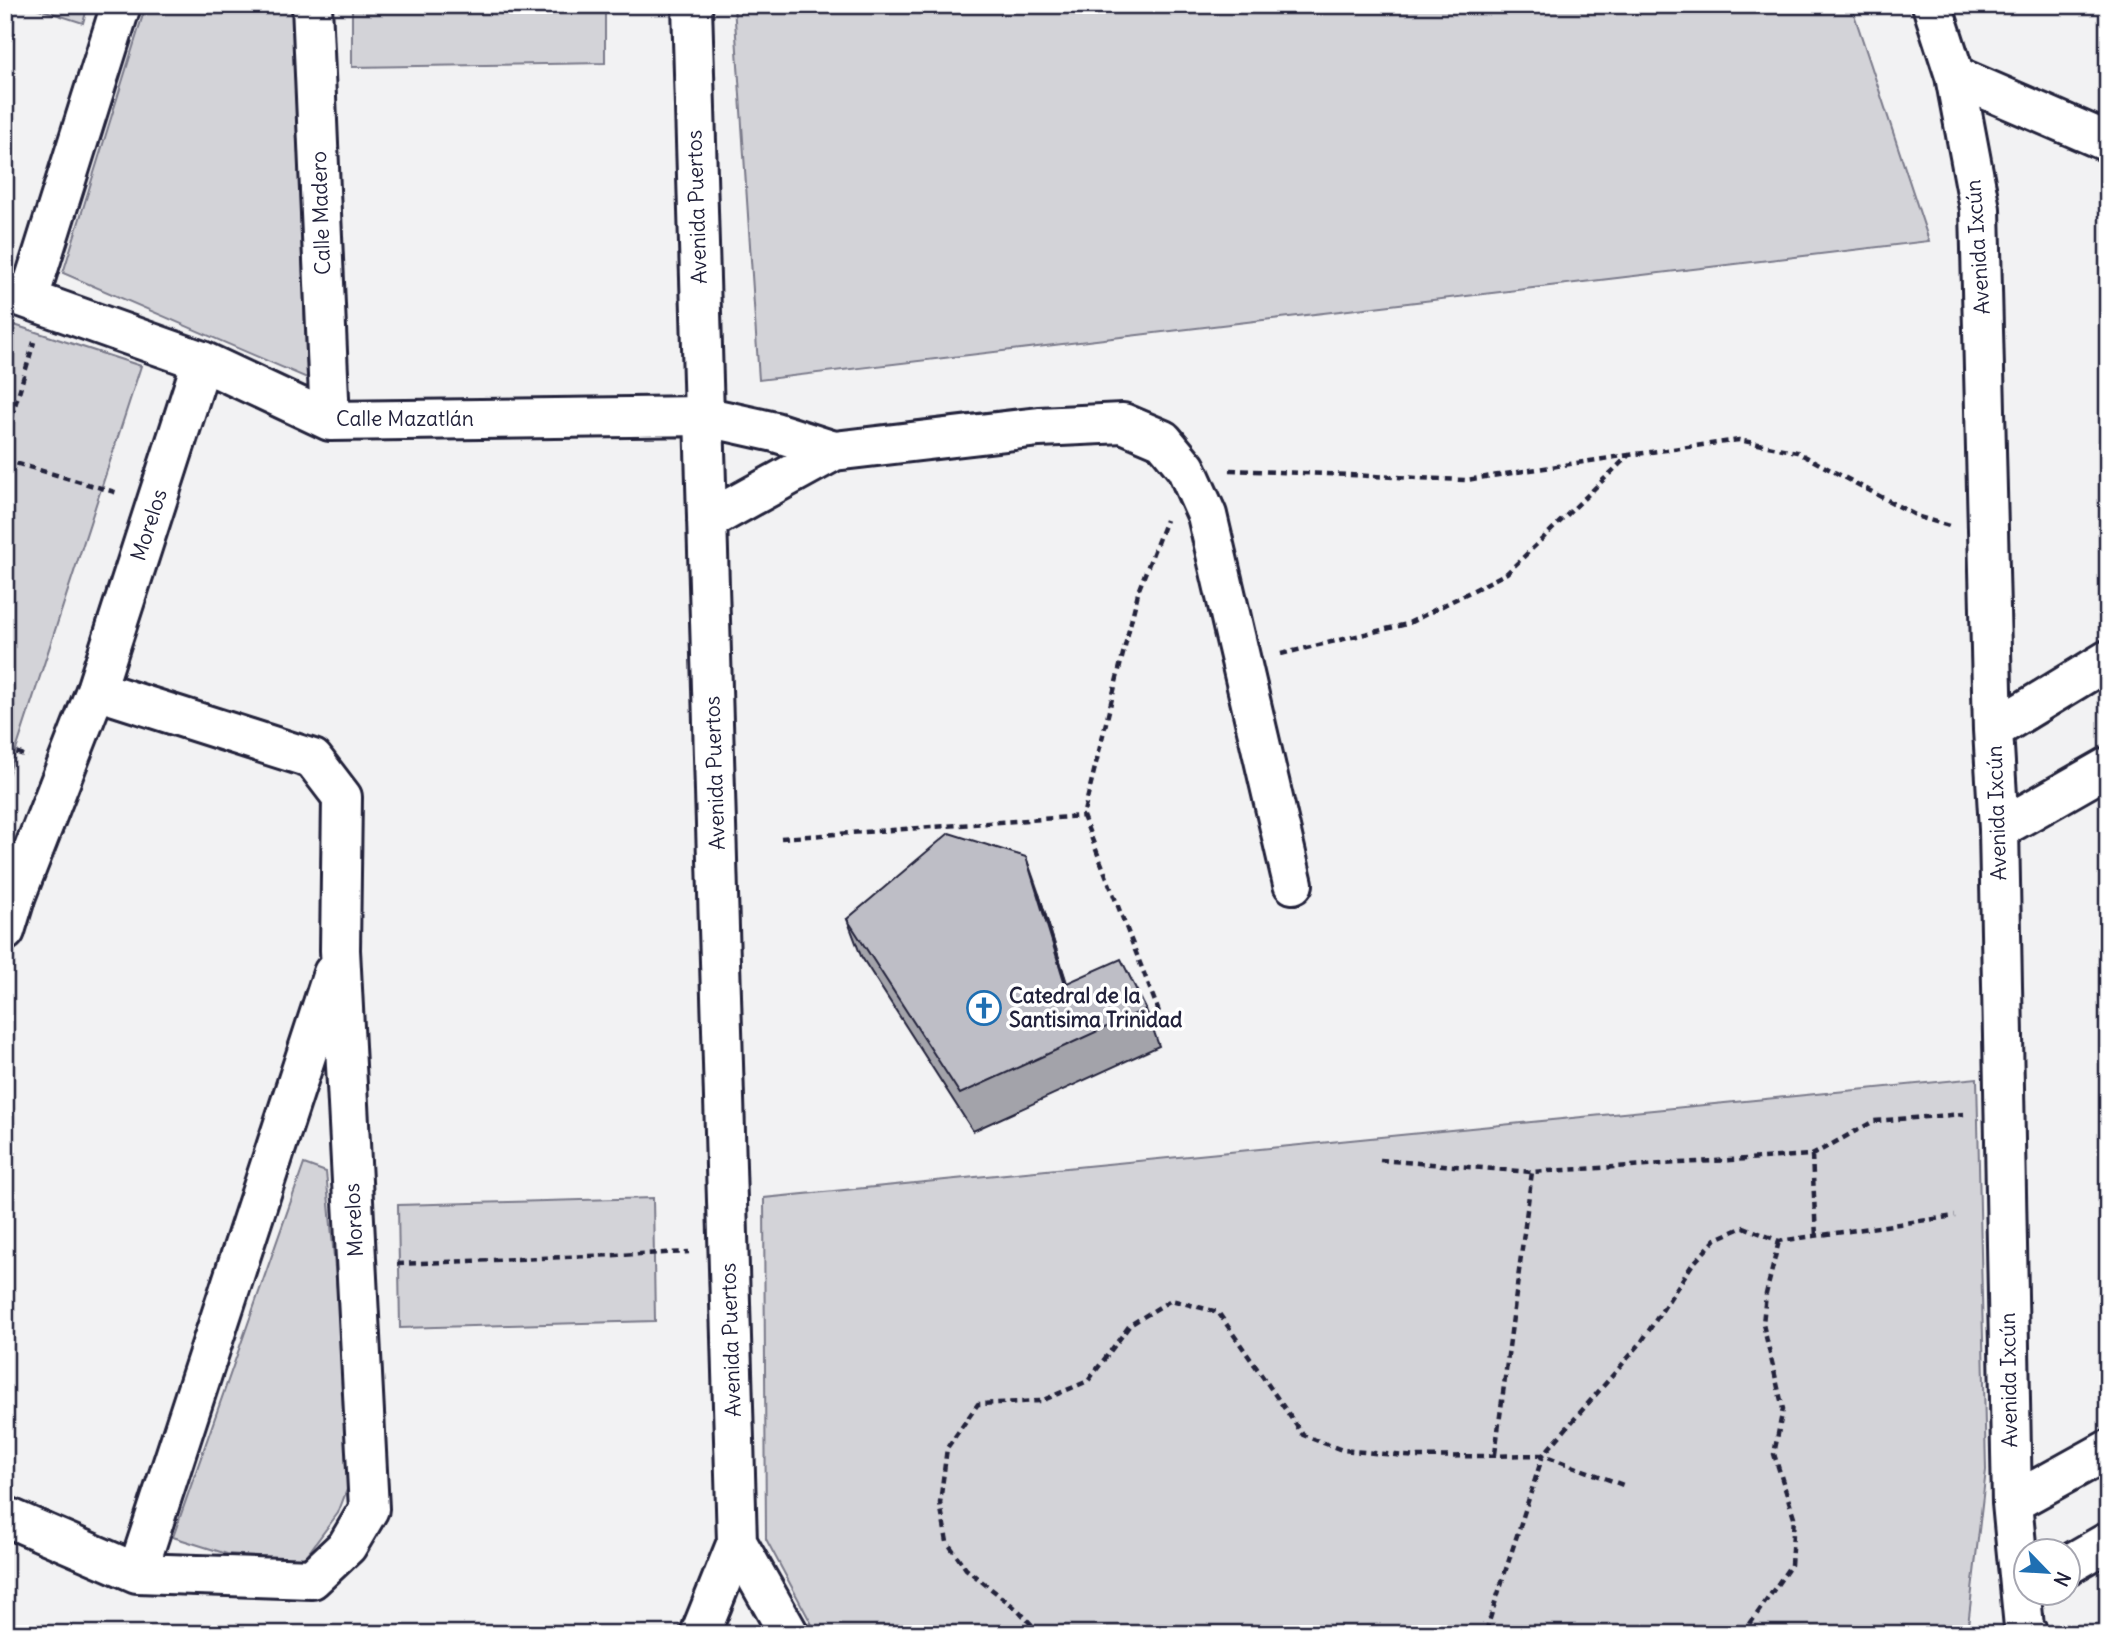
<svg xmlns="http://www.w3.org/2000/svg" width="2113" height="1639" font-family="Delius,sans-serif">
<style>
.green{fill:#d3d3d8;stroke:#7a7a8a;stroke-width:2}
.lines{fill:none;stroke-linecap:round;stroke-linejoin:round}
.minor-casing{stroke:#22223b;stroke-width:44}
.path{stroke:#22223b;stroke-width:4.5;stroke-dasharray:7 5;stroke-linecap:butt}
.minor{stroke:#fff;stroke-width:38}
.wall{fill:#a3a3aa;stroke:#22223b;stroke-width:2}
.shaded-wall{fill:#85858b;stroke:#22223b;stroke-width:2}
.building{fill:#bebec6;stroke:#22223b;stroke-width:2}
.labels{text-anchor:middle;stroke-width:7;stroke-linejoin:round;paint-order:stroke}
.street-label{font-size:21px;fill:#22223b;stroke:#fff}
.poi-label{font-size:21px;font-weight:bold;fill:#22223b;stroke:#fff;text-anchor:start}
</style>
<rect width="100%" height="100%" fill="#f2f2f3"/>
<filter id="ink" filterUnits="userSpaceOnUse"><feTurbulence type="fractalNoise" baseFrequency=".0143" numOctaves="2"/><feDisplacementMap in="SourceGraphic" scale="14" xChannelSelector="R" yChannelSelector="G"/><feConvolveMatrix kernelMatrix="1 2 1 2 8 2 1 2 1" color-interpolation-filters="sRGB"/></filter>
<g filter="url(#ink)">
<path class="green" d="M27,5H88L83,23Z
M146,5H292L307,378L63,273Z
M352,5H605V63L352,67Z
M734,5H1851L1929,241L759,380Z
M5,322L141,366L5,784Z
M1977,1078L1986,1470L1967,1634H817L766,1539L764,1198Z
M304,1164L326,1172L354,1471L338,1513L304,1559L227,1554L173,1537Z
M653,1198L655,1321L400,1328L398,1205Z"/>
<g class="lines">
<g class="minor-casing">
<path id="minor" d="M312,5L330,421
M692,5L737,1542L700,1634
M1932,5L1955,76L1980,209L1993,730L1999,829L2012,1503L2024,1627L2028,1634
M1955,76L2108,142
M5,291L202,361L330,421L703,416L775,432L834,451
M29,298L121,5
M707,521L834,451L1039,427L1123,423L1163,440L1186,468L1207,515L1293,884
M1993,730L2108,660
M1999,829L2108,767
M5,931L16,895L96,690L202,361
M2012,1503L2108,1450
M5,1516L137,1573L312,1579L347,1546L369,1509L340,950L342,797L313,759L96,690
M737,1542L789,1634
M2068,1565L2108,1542
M137,1573L333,973"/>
</g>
<path class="path" d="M5,439L34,342
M5,460L118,493
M1230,470L1466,480L1629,455
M1281,654L1407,624L1507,573L1629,455L1739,440L1797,452L1919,517L1949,526
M5,749L28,756
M781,838L1083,816
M1159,1012L1083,816L1139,589L1166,520
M1812,1155L1816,1237
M1380,1160L1532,1172L1812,1155L1874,1121L1964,1114
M397,1264L689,1252
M1495,1454L1532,1172
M1486,1631L1543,1455L1640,1344L1692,1265L1716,1239L1744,1227L1779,1241L1955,1216
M1040,1634L1019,1611L966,1569L947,1542L940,1503L947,1448L978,1404L1041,1401L1088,1381L1130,1325L1171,1300L1218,1312L1303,1435L1342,1450L1417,1457L1543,1455L1623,1485
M1743,1634L1791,1565L1794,1517L1774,1454L1783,1409L1763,1324L1766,1294L1779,1241"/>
<use href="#minor" class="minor"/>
</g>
<path class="wall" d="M1039,894L1067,983L1146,1009L1159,1046L973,1131L861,956L847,919Z"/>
<path class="shaded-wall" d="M1026,857L1039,894L1078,1020L1065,984Z"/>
<path class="building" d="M949,833L1026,857L1065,984L1121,959L1146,1009L960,1094L847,919Z"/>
</g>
<defs>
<g id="church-ring" transform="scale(1.75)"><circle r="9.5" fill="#fff" stroke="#1f6fb2" stroke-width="1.5"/><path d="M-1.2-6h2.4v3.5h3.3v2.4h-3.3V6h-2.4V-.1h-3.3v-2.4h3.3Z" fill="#1f6fb2"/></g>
</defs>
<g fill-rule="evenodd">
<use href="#church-ring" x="984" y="1008"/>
</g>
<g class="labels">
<g class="street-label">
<text transform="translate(697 207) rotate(-92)" y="7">Avenida Puertos</text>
<text transform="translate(321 213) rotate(-92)" y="7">Calle Madero</text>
<text transform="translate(1978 247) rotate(-94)" y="7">Avenida Ixcún</text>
<text x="405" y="426">Calle Mazatlán</text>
<text transform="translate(149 525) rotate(-72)" y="7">Morelos</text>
<text transform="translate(715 773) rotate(-92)" y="7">Avenida Puertos</text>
<text transform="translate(1997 813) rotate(-92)" y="7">Avenida Ixcún</text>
<text transform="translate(354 1220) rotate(-93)" y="7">Morelos</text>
<text transform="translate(731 1340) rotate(-92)" y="7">Avenida Puertos</text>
<text transform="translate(2009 1380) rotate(-91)" y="7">Avenida Ixcún</text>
</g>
<g class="poi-label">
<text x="1009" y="1003">Catedral de la<tspan x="1009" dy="24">Santisima Trinidad</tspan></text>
</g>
</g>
<rect width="2113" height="1639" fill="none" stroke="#fff" stroke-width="28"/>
<rect x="14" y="14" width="2085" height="1611" fill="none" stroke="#22223b" stroke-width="2.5" filter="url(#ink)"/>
<g transform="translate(2047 1572) rotate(115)"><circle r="33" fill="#ffffff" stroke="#a7a7b1" stroke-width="2"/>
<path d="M0-5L12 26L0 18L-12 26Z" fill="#1f6fb2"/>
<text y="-10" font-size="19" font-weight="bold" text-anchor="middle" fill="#22223b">N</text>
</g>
</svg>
